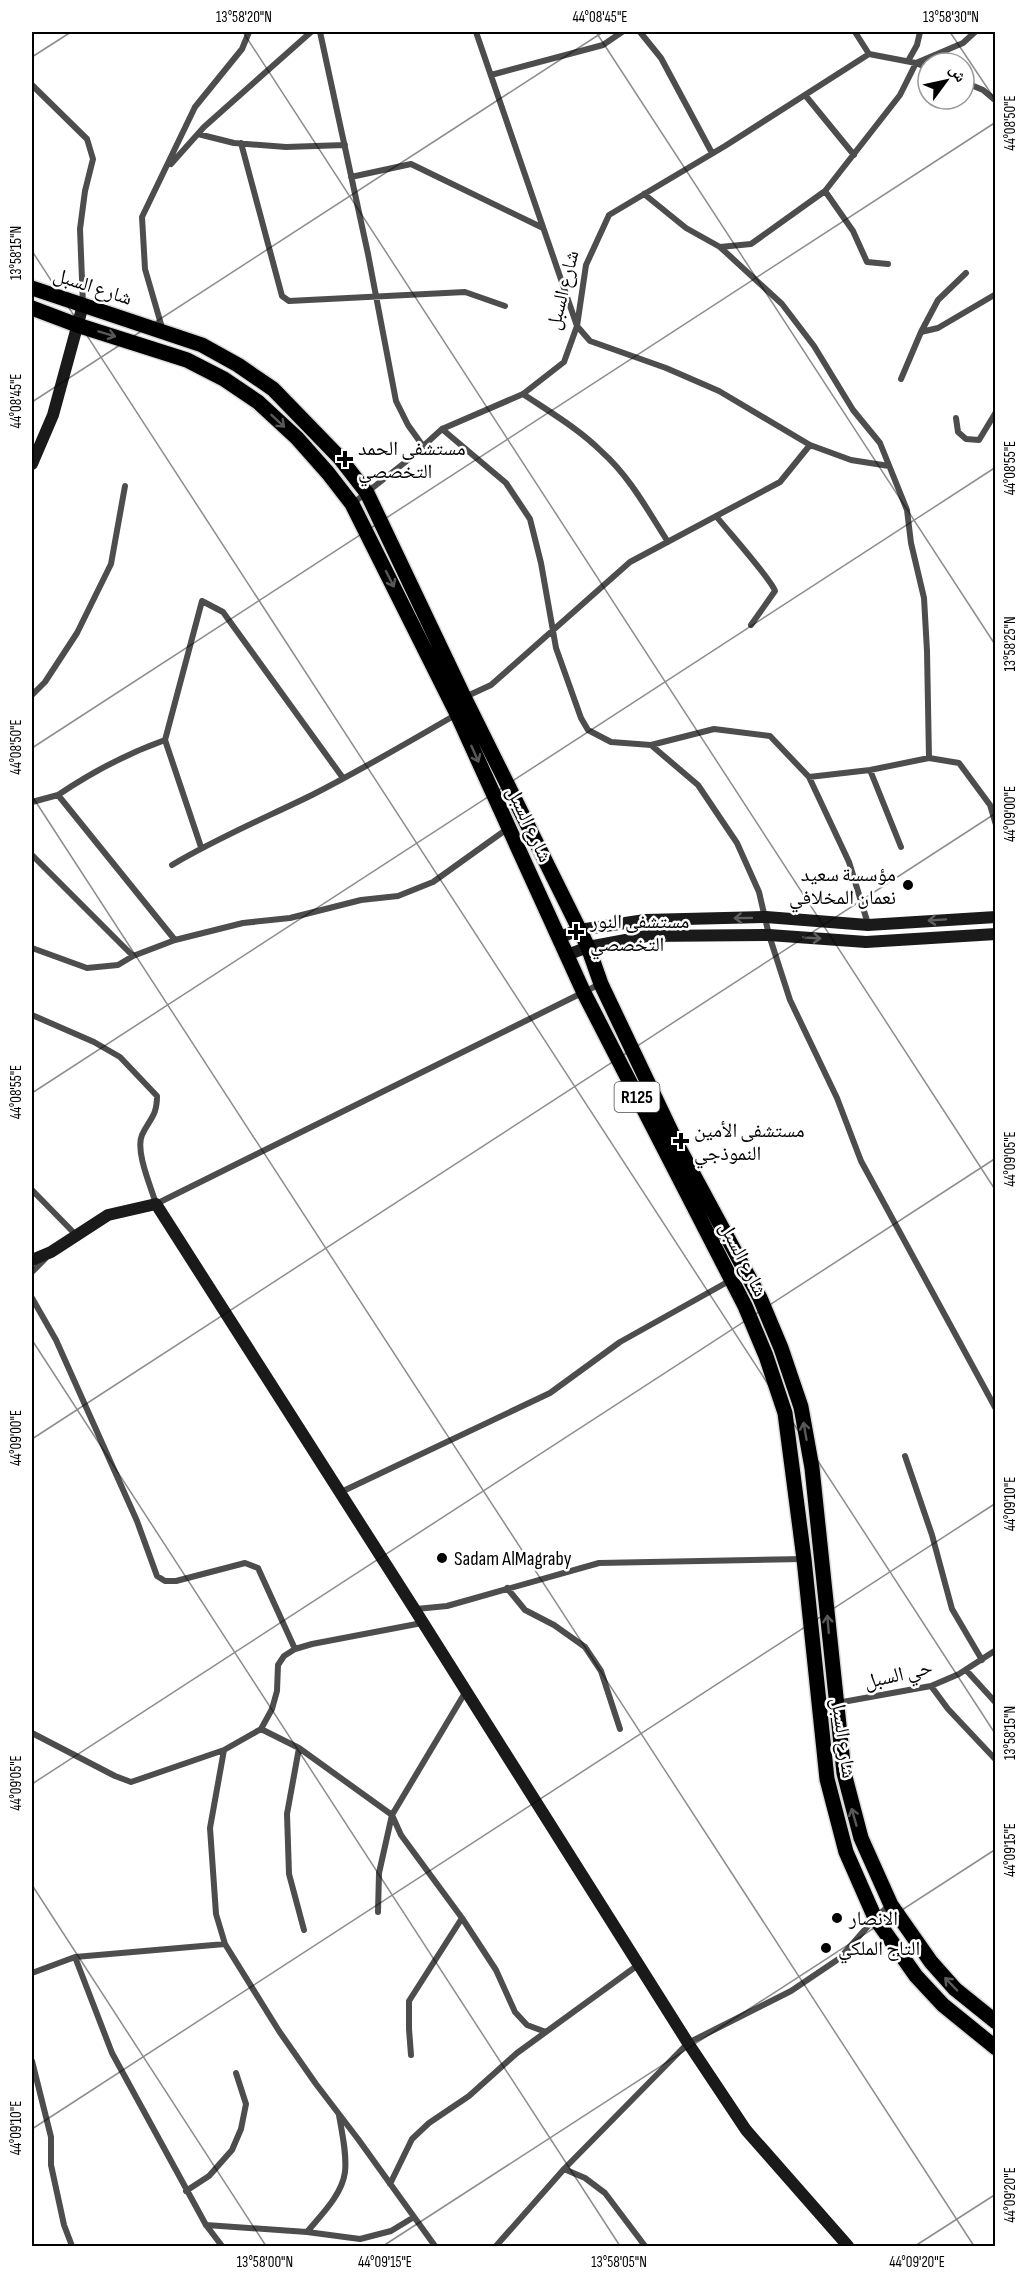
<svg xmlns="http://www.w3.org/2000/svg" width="1027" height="2278" font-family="'Sofia Sans Condensed','Noto Naskh Arabic',sans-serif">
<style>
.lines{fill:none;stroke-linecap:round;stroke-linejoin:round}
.primary-casing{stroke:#dbdbdb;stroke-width:18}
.street{stroke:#4d4d4d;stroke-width:6}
.secondary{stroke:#1a1a1a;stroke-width:12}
.primary{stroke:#000;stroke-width:15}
.oneway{stroke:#595959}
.oneway2{stroke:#5f5f5f}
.ticks{fill:none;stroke:#000;stroke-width:1.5;stroke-opacity:0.45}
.poi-dot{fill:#000;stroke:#fff;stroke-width:2}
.labels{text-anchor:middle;stroke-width:5;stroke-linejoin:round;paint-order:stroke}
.shield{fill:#fff;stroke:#4c4c4c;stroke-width:1.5}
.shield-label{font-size:18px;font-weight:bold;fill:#000}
.street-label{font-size:20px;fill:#000;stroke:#fff}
.poi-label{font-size:20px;fill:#000;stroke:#fff;text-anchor:start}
.neatline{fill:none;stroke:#000;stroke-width:2}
.ticks-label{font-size:15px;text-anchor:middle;fill:#000}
</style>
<rect width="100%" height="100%" fill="#fff"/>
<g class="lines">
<g class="primary-casing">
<path id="primary" d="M32,288L202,345L238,365L273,389L339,457L367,493L464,697L588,947L601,984L679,1148L760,1298L781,1348L801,1407L812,1468L844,1773L861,1838L891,1905L931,1962L955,1989L996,2022
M32,308L77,325L187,360L224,379L258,402L297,438L328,473L352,504L457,714L584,993L745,1306L766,1356L785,1413L804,1559L827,1779L846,1852L875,1918L916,1976L943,2005L996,2048"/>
</g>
<path class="street" d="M320,32L368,254L396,401L408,425L423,446
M476,32L577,326L590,341L666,368L719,391L810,445L851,460L889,466
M640,32L661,58L712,153
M855,32L869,54
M908,61L917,45L920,32
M491,75L603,45L622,32
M964,82L983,90L996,101
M32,85L87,139L93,159L85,191L80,229L83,305
M805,95L854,155
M198,134L234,143L286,147L345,145
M241,143L282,296L289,301L465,292L505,306
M171,164L204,127L311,32
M351,177L411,164L543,228
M825,191L853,231L867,262L888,264
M644,194L686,228L720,247L751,244L825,191L900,95L916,63L963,43L975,32
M720,247L782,304L814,346L853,410L880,443L907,510L911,543L924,598L927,651L929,758
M163,331L145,269L142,217L195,107L242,49L249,32
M921,332L938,300L966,273
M901,379L921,332L938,328L996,294
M523,394C550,412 579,429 602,452C630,477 648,511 668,542
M956,418L958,432L966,439L979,440L996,412
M442,429L506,483L530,519L541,563L556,648L581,718L588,730L611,742L651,745L698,785L737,843L759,892L769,935L790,1000L837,1098L861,1161L996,1409
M352,504L408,460L442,429L523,394L564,362L577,326L586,265L609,215L725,146L869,54L916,63L928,68
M716,516C727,530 772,580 775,591L751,625
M32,695L45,682L77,633L111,564L125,486
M465,697L491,685L630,562L780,482L810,445
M165,740L202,601L223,612L343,778
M651,745L714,729L770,736L809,777L849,862L868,924
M870,770L901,847
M809,777L870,770L929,758L959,763L990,805L996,825
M32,802L58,795
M32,855L133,956
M172,865C217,838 265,818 312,795C361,770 409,742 457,714
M175,940L58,795C92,772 126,754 165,740L201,847
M32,948L87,968L118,965L133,956L175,940L243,923L290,918L361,900L398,896L433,882L507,829
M32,1015L94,1042L120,1057L157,1096C157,1117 149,1119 142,1135C135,1151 151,1187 156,1204L600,984
M32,1190L76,1235
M32,1272L45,1259
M32,1298L56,1340L137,1521L157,1576L165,1581H176L245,1563L258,1568L295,1649
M905,1456L932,1535L952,1609L982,1660
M341,1492L550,1393L620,1342L731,1280
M507,1588L525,1610L554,1625L585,1647L601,1671L620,1729
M416,1609L447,1606L599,1563L804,1559
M966,1670L996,1703
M931,1686L948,1709L996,1760
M466,1691L392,1815L401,1835L462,1918L496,1970L515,2012L527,2025L546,2032
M837,1703L931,1686L959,1674L996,1650
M261,1729L299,1748L392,1815L379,1873L378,1912
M32,1733L115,1776L131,1782L224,1750L261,1729L272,1709L277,1691L278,1665L284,1656L295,1649L312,1644L422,1623
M299,1748L287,1814L289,1874L304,1930
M224,1750L210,1828L216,1914L225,1944L279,2031L316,2084L358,2139L435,2246
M75,1957L112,2053L206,2225L222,2246
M32,1973L75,1957L225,1944
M411,2055L409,2029V2001L462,1918
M32,2061L51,2137V2165L64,2225L72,2246
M564,2169L585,2178L605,2193L645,2246
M390,2184L412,2139L429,2123L469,2096L517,2053L638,1965
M186,2191L209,2176L232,2150L241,2129L246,2104L236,2073
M206,2225L307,2232C321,2215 342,2195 345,2172C347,2154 342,2133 339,2115
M307,2232L360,2239L391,2231L414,2217
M496,2246L564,2169L688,2043L791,1991L840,1958L875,1918L890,1905"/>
<path class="secondary" d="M32,464L53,415L83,305
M560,937L579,930L645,920L766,917L868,925L996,917
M567,955L588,947L647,936L769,935L866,942L996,934
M32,1260L51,1252L108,1215L156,1204L415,1610L688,2043L746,2130L848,2246"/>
<use href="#primary" class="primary"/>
</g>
<defs><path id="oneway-shaft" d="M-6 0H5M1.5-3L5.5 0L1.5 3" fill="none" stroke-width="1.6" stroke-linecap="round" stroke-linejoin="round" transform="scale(1.5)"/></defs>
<g class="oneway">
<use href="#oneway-shaft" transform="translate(107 334) rotate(17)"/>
<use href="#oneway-shaft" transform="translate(278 421) rotate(43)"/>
<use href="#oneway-shaft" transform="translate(390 579) rotate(63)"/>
<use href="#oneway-shaft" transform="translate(475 754) rotate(66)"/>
<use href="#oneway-shaft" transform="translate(805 1431) rotate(-100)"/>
<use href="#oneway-shaft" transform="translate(828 1624) rotate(-95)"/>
<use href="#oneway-shaft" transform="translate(854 1817) rotate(-106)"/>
<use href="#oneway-shaft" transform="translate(951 1984) rotate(-134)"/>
</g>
<g class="oneway2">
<use href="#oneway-shaft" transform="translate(743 918) rotate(179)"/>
<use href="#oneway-shaft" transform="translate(937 920) rotate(176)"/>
<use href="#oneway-shaft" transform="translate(812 938) rotate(4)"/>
</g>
<path class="ticks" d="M243,32L996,1191M596,32L996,646M950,32L996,101M32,57L71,32M32,251L996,1735M32,402L603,32M32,748L996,122M32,796L974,2246M32,1093L996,467M32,1340L620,2246M32,1439L996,813M32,1784L996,1158M32,1885L266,2246M32,2129L996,1503M383,2246L996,1849M915,2246L996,2194"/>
<g class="poi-dot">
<path d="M342 450h6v6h6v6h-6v6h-6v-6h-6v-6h6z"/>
<circle cx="908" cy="885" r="6"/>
<path d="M573 923h6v6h6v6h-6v6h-6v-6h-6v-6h6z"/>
<path d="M678 1132h6v6h6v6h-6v6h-6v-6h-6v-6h6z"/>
<circle cx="442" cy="1558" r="6"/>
<circle cx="837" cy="1918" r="6"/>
<circle cx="826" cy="1948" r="6"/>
</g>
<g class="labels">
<rect class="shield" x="614.5" y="1082" width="45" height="30" rx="4.5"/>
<g class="shield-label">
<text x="637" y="1103">R125</text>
</g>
<g class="street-label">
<text transform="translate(93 286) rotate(18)" y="7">شارع السبل</text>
<text transform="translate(562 290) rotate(-76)" y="7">شارع السبل</text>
<text transform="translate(530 824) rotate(65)" y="7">شارع السبل</text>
<text transform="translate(744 1259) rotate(63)" y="7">شارع السبل</text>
<text transform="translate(898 1674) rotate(-13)" y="7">حي السبل</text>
<text transform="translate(844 1738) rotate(82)" y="7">شارع السبل</text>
</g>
<g class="poi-label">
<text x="358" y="455">مستشفى الحمد<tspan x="358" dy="23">التخصصي</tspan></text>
<text x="896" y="881" text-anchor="end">مؤسسة سعيد<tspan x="896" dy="23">نعمان المخلافي</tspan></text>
<text x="590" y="928">مستشفى النور<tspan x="590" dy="23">التخصصي</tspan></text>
<text x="694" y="1137">مستشفى الأمين<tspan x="694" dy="23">النموذجي</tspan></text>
<text x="454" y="1565">Sadam AlMagraby</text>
<text x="849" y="1925">الانصار</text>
<text x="838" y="1955">التاج الملكي</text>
</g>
</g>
<rect width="1027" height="2278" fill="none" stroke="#ffffff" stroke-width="66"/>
<g transform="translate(946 81) rotate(57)"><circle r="28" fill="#ffffff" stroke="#999999" stroke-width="1.5"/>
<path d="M0-4.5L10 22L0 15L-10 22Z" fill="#000000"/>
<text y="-9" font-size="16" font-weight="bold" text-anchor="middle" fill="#000000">ش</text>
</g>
<rect x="33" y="33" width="961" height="2212" class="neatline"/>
<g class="ticks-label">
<text x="244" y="22">13°58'20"N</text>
<text x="600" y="22">44°08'45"E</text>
<text x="951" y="22">13°58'30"N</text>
<text transform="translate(1010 123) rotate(-90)" y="5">44°08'50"E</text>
<text transform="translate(16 253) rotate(-90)" y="5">13°58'15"N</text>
<text transform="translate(16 401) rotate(-90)" y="5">44°08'45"E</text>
<text transform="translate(1010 468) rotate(-90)" y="5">44°08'55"E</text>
<text transform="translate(1010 644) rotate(-90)" y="5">13°58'25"N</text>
<text transform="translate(16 747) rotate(-90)" y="5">44°08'50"E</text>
<text transform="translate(1010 814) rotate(-90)" y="5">44°09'00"E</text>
<text transform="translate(16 1092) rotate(-90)" y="5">44°08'55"E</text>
<text transform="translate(1010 1159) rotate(-90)" y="5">44°09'05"E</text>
<text transform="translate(16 1438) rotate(-90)" y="5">44°09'00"E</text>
<text transform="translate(1010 1504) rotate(-90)" y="5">44°09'10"E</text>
<text transform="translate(1010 1733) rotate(-90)" y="5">13°58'15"N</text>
<text transform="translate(16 1783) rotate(-90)" y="5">44°09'05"E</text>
<text transform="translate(1010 1850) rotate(-90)" y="5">44°09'15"E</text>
<text transform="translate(16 2128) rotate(-90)" y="5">44°09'10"E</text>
<text transform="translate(1010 2195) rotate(-90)" y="5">44°09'20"E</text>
<text x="265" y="2267">13°58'00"N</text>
<text x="385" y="2267">44°09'15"E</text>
<text x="619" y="2267">13°58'05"N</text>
<text x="917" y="2267">44°09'20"E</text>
</g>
</svg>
